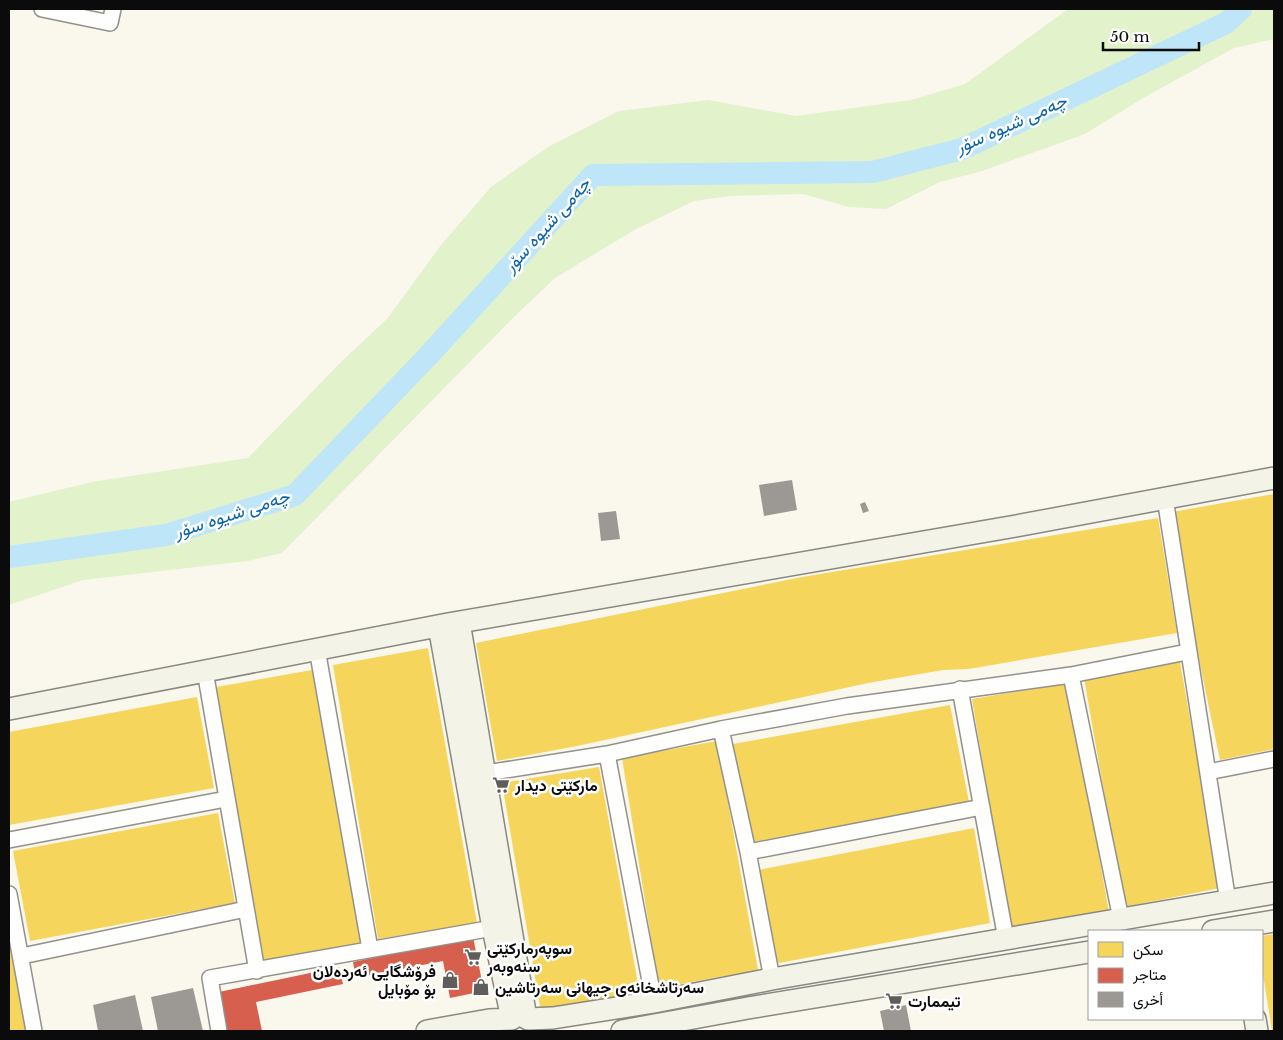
<svg xmlns="http://www.w3.org/2000/svg" width="1283" height="1040" font-family="'Libre Baskerville',Vazirmatn,serif">
<style>
.green{fill:#e2f2ca}
.homes{fill:#f6d55c}
.shops{fill:#d6604d}
.lines{fill:none;stroke-linecap:round;stroke-linejoin:round}
.river{stroke:#bfe5f8;stroke-width:22}
.building{fill:#9c9994}
.street-casing{stroke:#93918d;stroke-width:18}
.secondary-casing{stroke:#898883;stroke-width:24}
.street{stroke:#fefefc;stroke-width:15}
.secondary{stroke:#f4f3e7;stroke-width:21}
.labels{text-anchor:middle;stroke-width:5;stroke-linejoin:round;paint-order:stroke}
.poi-label{font-size:16px;font-weight:bold;fill:#0b0b0b;stroke:#fff;text-anchor:start}
.water-label{font-size:18px;font-style:italic;fill:#0863a8;stroke:#fff}
</style>
<rect width="100%" height="100%" fill="#faf7ed"/>
<path class="green" d="M1068,9H1274V39L1234,48L1143,98L1085,134L982,171L940,182L886,209L849,207L803,194L729,196L694,201L636,229L555,278L517,314L282,553L248,561L83,580L9,605V502L92,482L248,458L343,360L387,319L441,245L491,187L548,147L619,111L708,100L796,116L911,100L965,84Z"/>
<path class="homes" d="M1274,494V749L1220,760L1198,655L1172,512Z
M1158,518L1177,633L969,669L943,670L868,683L577,746L497,761L476,643L802,577Z
M428,648L477,923L378,939L333,665Z
M1180,662L1220,888L1124,907L1084,678Z
M312,670L361,944L262,961L216,687Z
M1068,683L1109,912L1010,930L972,699Z
M197,697L214,788L9,825V732Z
M950,705L969,802L752,842L733,744Z
M717,741L758,970L659,988L622,758Z
M599,767L640,995L541,1012L502,783Z
M218,813L235,903L30,941L13,851Z
M974,828L990,923L774,964L758,870Z
M9,934H10L27,1031H9Z
M1274,934V1031H1272L1262,968V936Z"/>
<path class="shops" d="M473,937L484,991L450,998L443,961L356,978L353,962Z
M339,967L343,984L256,1002L262,1031H227L219,992Z"/>
<g class="lines">
<path class="river" d="M9,557L166,535L295,495L428,356L593,175L873,172L962,149L1226,23L1241,9"/>
</g>
<path class="building" d="M792,480L797,510L764,516L759,485Z
M865,502L869,511L863,513L860,504Z
M616,511L620,539L601,541L598,513Z
M193,988L203,1031H158L151,997Z
M135,995L143,1031H98L93,1005Z
M906,1005L911,1031H884L880,1011Z"/>
<g class="lines">
<g class="street-casing">
<path id="street" d="M42,9L110,23L113,9
M1165,498L1228,902
M317,649L370,949
M205,671L257,971
M1071,675L1121,919
M960,689L1006,939
M721,729L748,852L772,979
M607,754L654,1002
M1208,772L1274,759
M486,773L607,754L721,729L847,706L1071,675L1187,652
M9,840L226,799
M748,852L982,807
M9,894L34,1031
M22,956L246,909
M219,1031L210,978L493,928"/>
</g>
<g class="secondary-casing">
<path id="secondary" d="M459,622L526,1018
M9,709L448,624L1016,526L1274,478
M1213,931L1274,921
M528,1019L553,1018L654,1002L772,979L1274,893
M1255,1019L1257,1031
M427,1031L489,1020L512,1019L493,928L439,626
M622,1031L748,1008L1089,952"/>
</g>
<use href="#street" class="street"/>
<use href="#secondary" class="secondary"/>
</g>
<defs>
<g id="supermarket-bare" transform="scale(1.35)"><path d="M-6-5.5h2.5l.6 2H6L4.5 2H-2.5L-4.4-4H-6ZM-1.5 3.2a1.3 1.3 0 1 0 .1 0ZM3 3.2a1.3 1.3 0 1 0 .1 0Z" fill="#5f5e5a" stroke="#fff" stroke-width="2.5" paint-order="stroke"/></g>
<g id="shop-bare" transform="scale(1.35)"><path d="M-5-2.5h2.3a2.7 3.5 0 0 1 5.4 0H5L5.5 6h-11ZM-1.5-2.5h3a1.5 2.3 0 0 0-3 0Z" fill="#5f5e5a" stroke="#fff" stroke-width="2.5" paint-order="stroke"/></g>
</defs>
<g fill-rule="evenodd">
<use href="#supermarket-bare" x="501" y="785"/>
<use href="#supermarket-bare" x="473" y="957"/>
<use href="#shop-bare" x="450" y="980"/>
<use href="#shop-bare" x="481" y="987"/>
<use href="#supermarket-bare" x="894" y="1001"/>
</g>
<g class="labels">
<g class="poi-label">
<text x="515" y="791">مارکێتی دیدار</text>
<text x="487" y="954">سوپەرمارکێتی<tspan x="487" dy="18">سنەوبەر</tspan></text>
<text x="436" y="977" text-anchor="end">فرۆشگایی ئەردەلان<tspan x="436" dy="18">بۆ مۆبایل</tspan></text>
<text x="495" y="993">سەرتاشخانەی جیهانی سەرتاشین</text>
<text x="908" y="1007">تیممارت</text>
</g>
<g class="water-label">
<text transform="translate(1011 124) rotate(-24)" y="6">چەمی شیوە سۆر</text>
<text transform="translate(547 225) rotate(-48)" y="6">چەمی شیوە سۆر</text>
<text transform="translate(232 514) rotate(-18)" y="6">چەمی شیوە سۆر</text>
</g>
</g>
<rect width="1283" height="1040" fill="none" stroke="#0b0b0b" stroke-width="20"/>
<rect x="1088" y="930" width="175" height="90" fill="#ffffff" stroke="#9d9d9d"/>
<rect x="1098" y="942" width="25" height="15" fill="#f6d55c" stroke="#9d9d9d"/>
<text x="1133" y="955" font-size="15" fill="#0b0b0b">سكن</text>
<rect x="1098" y="968" width="25" height="15" fill="#d6604d" stroke="#9d9d9d"/>
<text x="1133" y="980" font-size="15" fill="#0b0b0b">متاجر</text>
<rect x="1098" y="992" width="25" height="15" fill="#9c9994" stroke="#9d9d9d"/>
<text x="1133" y="1005" font-size="15" fill="#0b0b0b">أخرى</text>
<path d="M1103 42v8h96v-8" fill="none" stroke="#0b0b0b" stroke-width="2.5"/>
<text x="1110" y="42" font-size="15" fill="#0b0b0b" stroke="#ffffff" stroke-width="4" paint-order="stroke">50 m</text>
</svg>
